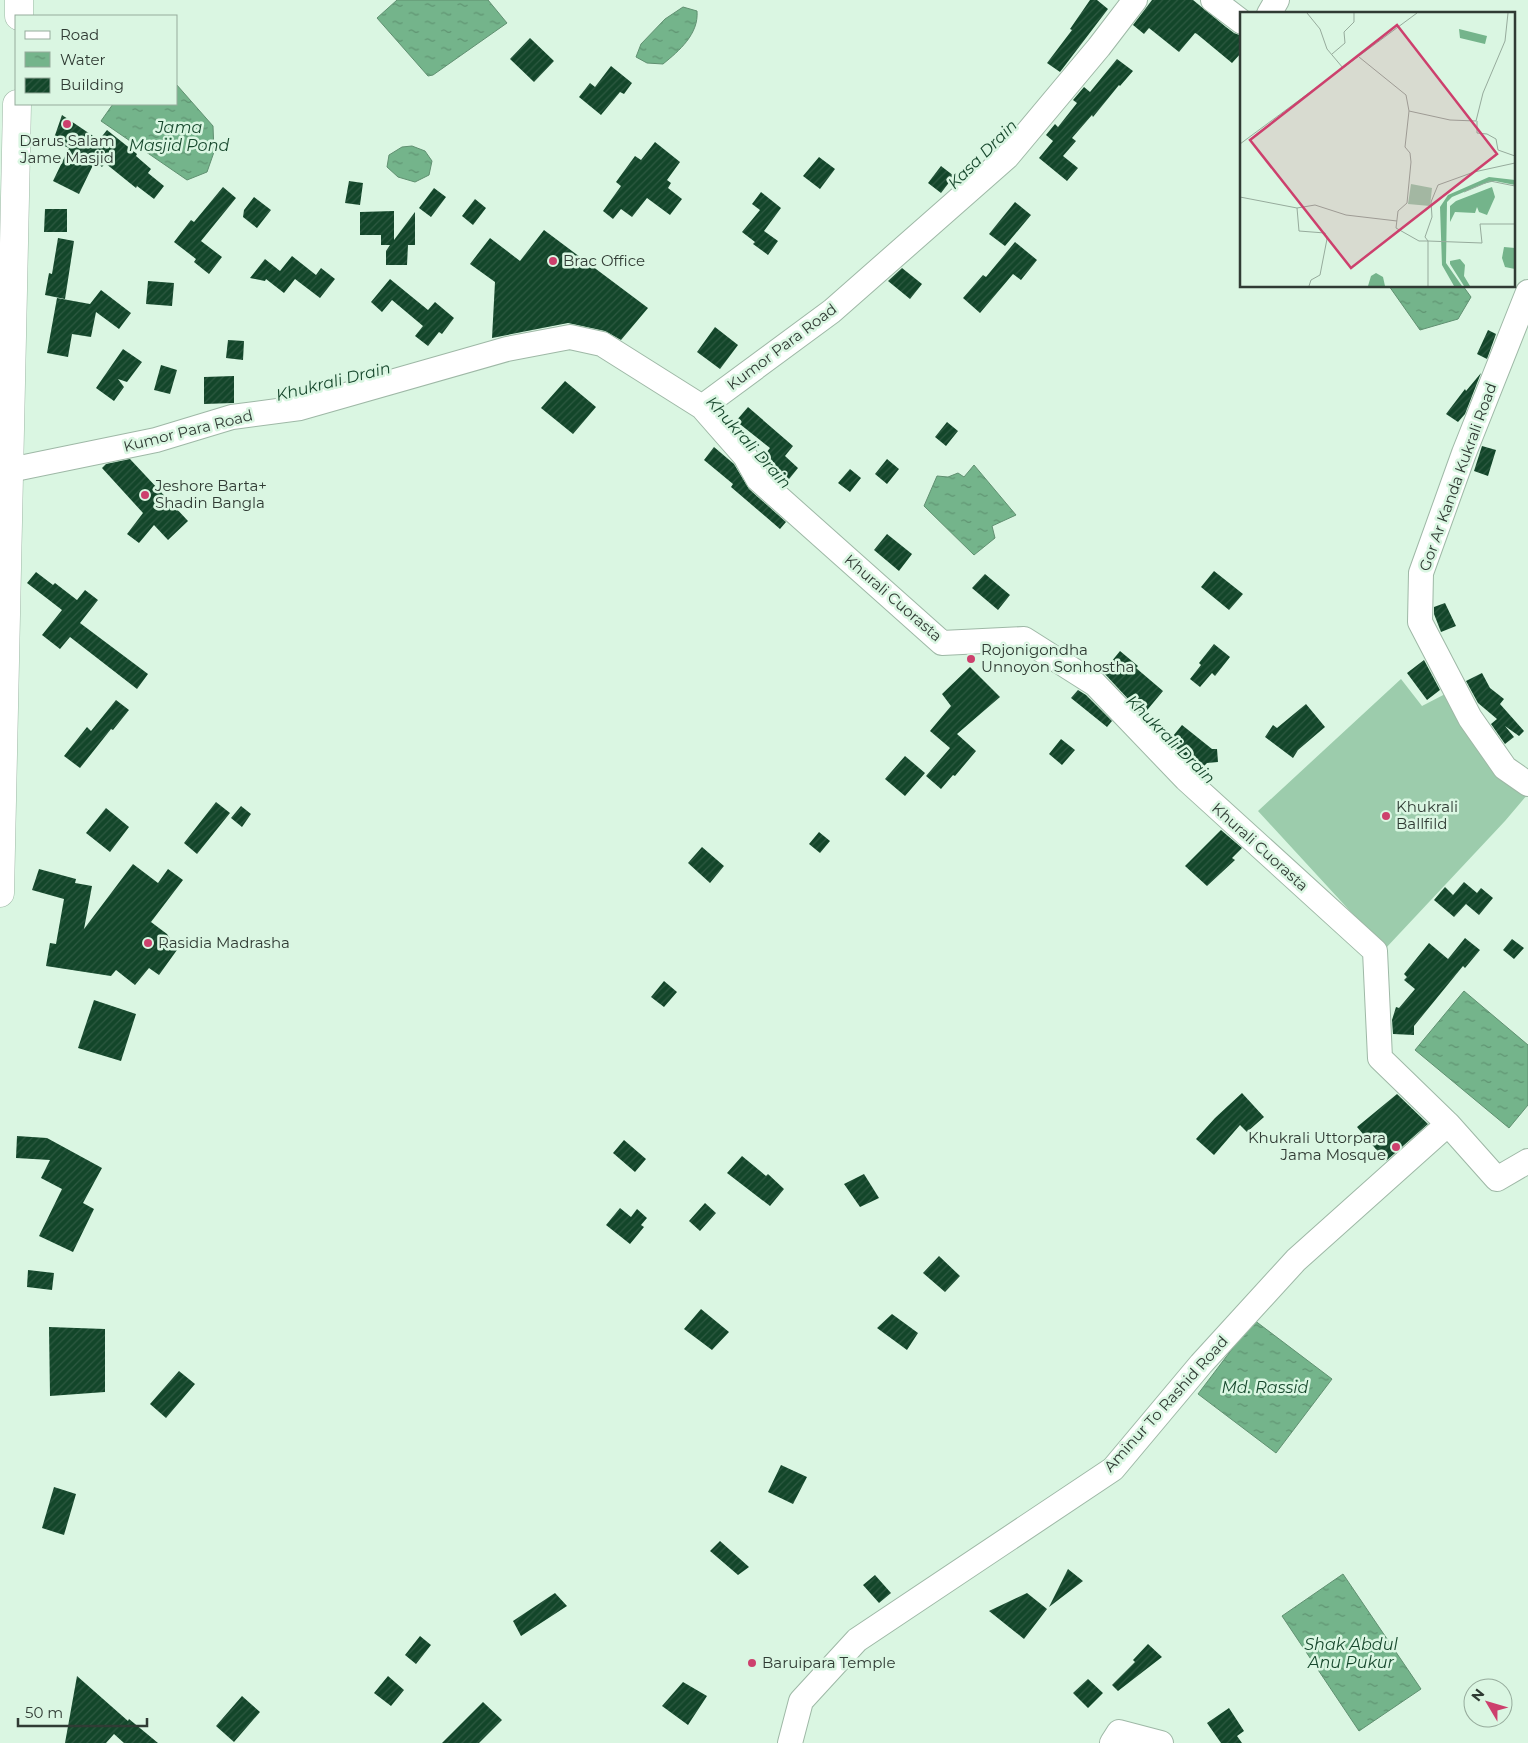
<svg xmlns="http://www.w3.org/2000/svg" width="1528" height="1743" font-family="Montserrat,sans-serif">
<style>
.grass{fill:#9cccac}
.water{fill:url(#water-ripples);stroke:#609071}
.building{fill:url(#building-hatch)}
.lines{fill:none;stroke-linecap:round;stroke-linejoin:round}
.minor-casing{stroke:#9eb8a6;stroke-width:26}
.highway-casing{stroke:#9eb8a6;stroke-width:29}
.minor{stroke:#fff;stroke-width:24}
.highway{stroke:#fff;stroke-width:28}
.poi-dot{fill:#cd406d;stroke:#daf6e2;stroke-width:2}
.labels{text-anchor:middle;stroke-width:5;stroke-linejoin:round;paint-order:stroke}
.poi-label{font-size:15px;fill:#303b34;stroke:#daf6e2;text-anchor:start}
.street-label{font-size:15px;fill:#303b34;stroke:#daf6e2}
.water-label{font-size:16px;font-style:italic;fill:#17482d;stroke:#daf6e2}
.inset-road{fill:none;stroke:#96ab9c;stroke-width:1}
.view{fill:#cd406d;fill-opacity:0.15;stroke:#cd406d;stroke-width:2.5}
.inset-edge{fill:none;stroke:#303b34;stroke-width:2.5}
</style>
<defs>
<pattern id="water-ripples" width="26" height="14" patternUnits="userSpaceOnUse" patternTransform="scale(1.25)"><rect width="26" height="14" fill="#74b48b"/><path d="M2 4q2-2 4 0t4 0M15 11q2-2 4 0t4 0" fill="none" stroke="#609472"/></pattern>
<pattern id="building-hatch" width="6" height="6" patternUnits="userSpaceOnUse" patternTransform="scale(1.25)"><rect width="6" height="6" fill="#13462a"/><path d="M-1 1l2-2M0 6l6-6M5 7l2-2" fill="none" stroke="#2d5941"/></pattern>
</defs>
<rect width="100%" height="100%" fill="#daf6e2"/>
<path class="grass" d="M1401,679L1422,706L1449,692L1528,794L1505,821L1385,949L1258,811Z"/>
<path class="water" d="M397,0H488L507,23L433,75L428,76L377,18Z
M683,7L697,11C699,34 679,51 663,64L647,63L636,57L641,44L665,19Z
M176,84L213,126L214,152L207,172L187,180L101,121L113,104H176Z
M412,146L425,151L432,161L429,175L415,182L398,177L387,167L389,155L402,147Z
M1389,286H1463L1471,297L1458,319L1420,330Z
M974,465L1016,515L992,526L995,538L974,555L924,506L937,476L948,477L958,473L964,477Z
M1464,991L1528,1045V1105L1509,1128L1415,1050Z
M1254,1320L1332,1379L1276,1453L1198,1394Z
M1343,1574L1421,1689L1359,1731L1282,1616Z"/>
<path class="building" d="M1090,0H1097L1108,9L1060,72L1047,63L1072,30L1070,29Z
M1152,0H1193L1226,27L1234,33L1242,36V52L1232,63L1197,34L1195,33L1179,52L1149,28L1144,34L1133,25Z
M530,38L554,61L534,82L510,59Z
M1117,59L1133,71L1120,86L1119,85L1093,117L1092,115L1072,138L1076,141L1063,156L1078,168L1067,181L1039,158L1053,141L1046,135L1055,124L1058,127L1077,103L1073,100L1084,87L1090,92Z
M611,66L632,83L624,94L620,92L601,115L579,97L590,83L595,87Z
M62,115L99,140L107,130L137,154L136,156L151,169L148,173L164,186L154,199L137,186L136,188L105,163L102,167L95,161L79,194L53,181L69,148L53,141Z
M655,142L680,162L667,180L671,183L668,188L682,199L670,215L647,198L632,217L621,209L613,219L603,211L621,186L616,182L635,156L641,160Z
M819,157L835,169L820,189L803,176Z
M941,166L954,176L941,193L928,183Z
M349,181L363,183L360,205L345,203Z
M223,187L236,198L201,241L222,257L209,274L194,262L196,259L174,242L191,220L194,222Z
M434,188L446,197L431,217L419,208Z
M761,192L781,208L764,231L778,241L768,255L753,244L755,242L742,232L760,210L752,204Z
M254,197L271,210L257,228L243,217L244,210Z
M475,199L486,208L473,225L462,216Z
M1015,202L1031,215L1005,246L989,234Z
M45,209H67V232H44Z
M394,211V240L415,212V245H408L407,265H386V251L390,245H381V235H360V212Z
M544,230L648,308L621,340L605,331L568,323L492,338L495,282L470,264L490,238L520,261Z
M58,238L74,241L65,299L45,295L49,273L52,274Z
M1015,242L1037,260L1021,280L1013,274L980,313L963,298L983,275L986,277Z
M292,256L316,275L321,268L335,279L320,298L295,279L284,293L266,279L265,281L250,278L265,259L280,271Z
M902,268L922,284L910,299L888,281Z
M390,279L428,310L435,302L454,318L442,334L439,332L428,346L415,336L423,326L392,300L382,312L371,302Z
M148,281L174,283L172,306L146,304Z
M101,290L131,313L119,329L96,312L91,337L72,334L68,357L47,353L57,298L90,304Z
M715,327L738,345L720,369L697,352Z
M1488,330L1496,334L1487,359L1477,354Z
M228,340L244,341L243,360L226,358Z
M123,349L142,362L127,382L118,379L124,387L114,401L96,388Z
M161,365L177,370L170,394L154,390Z
M1481,373L1465,414L1458,422L1446,414L1465,389L1466,391Z
M234,376V403L204,404V377Z
M565,381L596,407L573,434L541,408Z
M748,407L793,446L785,456L798,468L785,484L769,470L762,458L770,448L736,421Z
M947,422L958,431L946,446L935,437Z
M1482,446L1496,450L1488,476L1474,471Z
M714,447L734,464L749,489L786,522L780,529L731,487L733,484L704,460Z
M130,459L188,521L168,540L154,525L139,543L127,534L143,513L102,468L106,464Z
M887,459L899,469L887,484L875,474Z
M850,469L861,478L850,492L838,483Z
M887,534L912,554L899,571L874,550Z
M1214,571L1243,594L1229,610L1201,587Z
M36,572L53,585L55,583L77,600L85,590L98,600L80,623L148,674L137,689L70,637L60,649L42,635L62,610L27,583Z
M985,574L1010,595L998,610L972,588Z
M1445,603L1456,626L1441,632L1434,614V607Z
M1214,644L1230,657L1215,676L1212,673L1200,687L1190,679L1201,665L1199,663Z
M1120,651L1138,666L1136,668L1163,691L1143,715L1103,672Z
M1424,660L1440,690L1427,700L1407,673Z
M970,667L1000,697L957,734L976,751L955,776L953,775L941,789L926,776L950,748L930,731L951,706L942,694Z
M1482,673L1490,688L1504,699L1500,704L1524,731L1519,736L1505,726L1514,737L1505,744L1491,724L1497,719L1478,703L1466,681Z
M1078,690L1086,695L1112,721L1107,727L1071,698Z
M116,700L129,710L113,730L111,729L80,768L64,756L87,727L91,731Z
M1306,704L1325,727L1298,750L1293,758L1265,737L1273,725L1277,728Z
M1182,725L1212,749H1217L1218,762L1207,763L1201,769L1176,748L1169,741Z
M1061,739L1075,750L1062,765L1049,754Z
M905,756L925,773L905,796L885,779Z
M216,802L230,813L197,854L184,843Z
M241,806L251,814L242,827L231,818Z
M106,808L129,827L110,852L86,833Z
M1221,830L1242,848L1232,858L1235,860L1207,886L1185,866Z
M819,832L830,841L820,853L809,844Z
M702,847L724,866L710,883L688,863Z
M133,864L158,883L168,869L183,880L151,922L167,934L177,950L159,975L149,968L135,985L116,970L111,976L46,966L50,943L56,944L64,899L32,890L39,869L76,879L75,883L92,886L84,929Z
M1464,882L1477,893L1481,888L1493,898L1479,915L1466,904L1454,917L1434,900L1445,887L1453,895Z
M1465,938L1480,950L1465,968L1463,966L1414,1026V1035L1393,1034L1392,1020L1396,1007L1399,1008L1415,989L1404,980L1407,977L1404,974L1429,943L1448,959Z
M1512,939L1524,948L1514,959L1503,950Z
M664,981L677,992L664,1007L651,997Z
M94,1000L136,1014L121,1061L78,1048Z
M1242,1093L1264,1117L1247,1132L1240,1125L1214,1155L1196,1139L1215,1118Z
M1397,1094L1428,1124L1386,1161L1357,1127Z
M17,1136L47,1138L102,1168L83,1203L94,1209L73,1252L39,1236L62,1189L41,1178L50,1160L16,1158Z
M624,1140L646,1159L635,1172L613,1153Z
M742,1156L766,1176L768,1174L784,1189L770,1206L727,1173Z
M864,1174L879,1198L860,1207L844,1184Z
M705,1203L716,1213L700,1231L689,1221Z
M620,1208L631,1217L637,1209L647,1218L641,1225L644,1227L630,1244L606,1225Z
M939,1256L960,1276L945,1292L923,1273Z
M28,1270L54,1273L52,1290L27,1287Z
M701,1309L729,1332L712,1350L684,1329Z
M892,1314L918,1333L907,1350L877,1328Z
M49,1327L105,1329V1392L50,1396Z
M179,1371L195,1384L166,1418L150,1404Z
M781,1465L807,1477L793,1504L768,1492Z
M54,1487L76,1494L64,1535L42,1528Z
M720,1541L749,1567L738,1575L710,1551Z
M1068,1569L1083,1581L1049,1607Z
M875,1575L891,1593L879,1603L863,1585Z
M555,1593L567,1606L521,1636L513,1621Z
M1027,1593L1047,1609L1024,1639L989,1611Z
M420,1636L431,1645L416,1664L405,1655Z
M1148,1644L1162,1657L1118,1691L1112,1685L1135,1662L1133,1660Z
M77,1676L128,1721L129,1719L158,1743H124L114,1734L106,1743H65Z
M388,1676L404,1690L391,1706L374,1693Z
M1088,1679L1103,1693L1088,1708L1073,1693Z
M683,1682L707,1696L688,1725L662,1706Z
M242,1696L260,1712L234,1742L216,1726Z
M483,1702L502,1720L479,1743H442Z
M1229,1708L1244,1731L1237,1736L1242,1743H1221L1207,1723Z"/>
<g class="lines">
<g class="minor-casing">
<path id="minor" d="M1213,0L1242,22
M1269,14L1277,0
M1528,292L1464,453L1421,573L1420,622L1470,718L1505,768L1528,784
M702,407L745,456L758,479L942,643L1024,639L1095,684L1186,779L1375,951L1380,1058L1448,1124L1497,1179L1528,1161
M10,470L156,440L232,417L300,408L507,349L570,337L602,344L702,407L832,311L1007,157L1099,47L1135,0
M790,1743L801,1701L857,1640L1113,1469L1201,1364L1296,1260L1448,1124
M1112,1743L1119,1732L1161,1743"/>
</g>
<g class="highway-casing">
<path id="highway" d="M19,16V0
M0,893L17,104"/>
</g>
<use href="#minor" class="minor"/>
<use href="#highway" class="highway"/>
</g>
<g class="poi-dot">
<circle cx="67" cy="124" r="5"/>
<circle cx="553" cy="261" r="5"/>
<circle cx="145" cy="495" r="5"/>
<circle cx="971" cy="659" r="5"/>
<circle cx="1386" cy="816" r="5"/>
<circle cx="148" cy="943" r="5"/>
<circle cx="1396" cy="1147" r="5"/>
<circle cx="752" cy="1663" r="5"/>
</g>
<g class="labels">
<g class="poi-label">
<text x="67" y="146" text-anchor="middle">Darus Salam<tspan x="67" dy="17">Jame Masjid</tspan></text>
<text x="563" y="266">Brac Office</text>
<text x="155" y="491">Jeshore Barta+<tspan x="155" dy="17">Shadin Bangla</tspan></text>
<text x="981" y="655">Rojonigondha<tspan x="981" dy="17">Unnoyon Sonhostha</tspan></text>
<text x="1396" y="812">Khukrali<tspan x="1396" dy="17">Ballfild</tspan></text>
<text x="158" y="948">Rasidia Madrasha</text>
<text x="1386" y="1143" text-anchor="end">Khukrali Uttorpara<tspan x="1386" dy="17">Jama Mosque</tspan></text>
<text x="762" y="1668">Baruipara Temple</text>
</g>
<g class="street-label">
<text transform="translate(782 347) rotate(-37)" y="5">Kumor Para Road</text>
<text transform="translate(188 431) rotate(-14)" y="5">Kumor Para Road</text>
<text transform="translate(1458 477) rotate(-70)" y="5">Gor Ar Kanda Kukrali Road</text>
<text transform="translate(893 598) rotate(41)" y="5">Khurali Cuorasta</text>
<text transform="translate(1260 847) rotate(42)" y="5">Khurali Cuorasta</text>
<text transform="translate(1166 1404) rotate(-48)" y="5">Aminur To Rashid Road</text>
</g>
<g class="water-label">
<text x="179" y="133">Jama<tspan x="179" dy="18">Masjid Pond</tspan></text>
<text transform="translate(982 154) rotate(-45)" y="6">Kasa Drain</text>
<text transform="translate(333 381) rotate(-14)" y="6">Khukrali Drain</text>
<text transform="translate(749 442) rotate(48)" y="6">Khukrali Drain</text>
<text transform="translate(1171 739) rotate(45)" y="6">Khukrali Drain</text>
<text x="1265" y="1393">Md. Rassid</text>
<text x="1351" y="1650">Shak Abdul<tspan x="1351" dy="18">Anu Pukur</tspan></text>
</g>
</g>
<g transform="translate(1240 12)">
<rect width="275" height="275" fill="#daf6e2"/>
<path d="M171,172L192,176L190,194L168,192Z" fill="#9cccac"/>
<path d="M219,17L247,24L245,32L220,26ZM249,165L275,168V173L255,169L243,172L212,185L207,190L206,251L222,274H214L202,253L200,195L208,183ZM252,175L255,185L247,203L239,200L237,195L235,201L215,200L210,210V194L216,189ZM264,235L275,236V257L265,255L262,246ZM220,247L225,253L224,264L230,274H224L210,252V249ZM136,261L143,265L145,274H128L131,264Z" fill="#74b48b"/>
<path class="inset-road" d="M67,1L80,17L87,37L103,56M92,42L105,31L104,20L114,10V1M119,45L166,83L169,99L210,108L236,109L243,81L265,29L268,1M169,99L165,135L170,141L171,150L167,191L158,199L156,216L179,229H188V274M237,109V121L247,122L256,127L258,138L275,144M0,132L177,1M275,151L234,160L198,173L191,190L192,205L185,225L188,229L242,231L240,212H275M224,180L250,169L275,174M0,185L57,196M69,274L71,268L80,263L87,227L85,221L59,219L57,196L75,193L106,203L157,209"/>
<path class="view" d="M157,13L257,142L111,256L10,128Z"/>
<rect width="275" height="275" class="inset-edge"/>
</g>
<rect x="15" y="15" width="162" height="90" fill="#daf6e2" stroke="#96ab9c"/>
<rect x="25" y="31" width="25" height="8" fill="#ffffff" stroke="#96ab9c"/>
<text x="60" y="40" font-size="15" fill="#303b34">Road</text>
<rect x="25" y="52" width="25" height="15" fill="url(#water-ripples)" stroke="#96ab9c"/>
<text x="60" y="65" font-size="15" fill="#303b34">Water</text>
<rect x="25" y="78" width="25" height="15" fill="url(#building-hatch)" stroke="#96ab9c"/>
<text x="60" y="90" font-size="15" fill="#303b34">Building</text>
<g transform="translate(1488 1703) rotate(308)"><circle r="24" fill="#daf6e2" stroke="#96ab9c"/>
<path d="M0-4L9 19L0 12L-9 19Z" fill="#cd406d"/>
<text y="-8" font-size="14" font-weight="bold" text-anchor="middle" fill="#303b34">N</text>
</g>
<path d="M18 1718v8h129v-8" fill="none" stroke="#303b34" stroke-width="2.5"/>
<text x="25" y="1718" font-size="15" fill="#303b34" stroke="#daf6e2" stroke-width="4" paint-order="stroke">50 m</text>
</svg>
